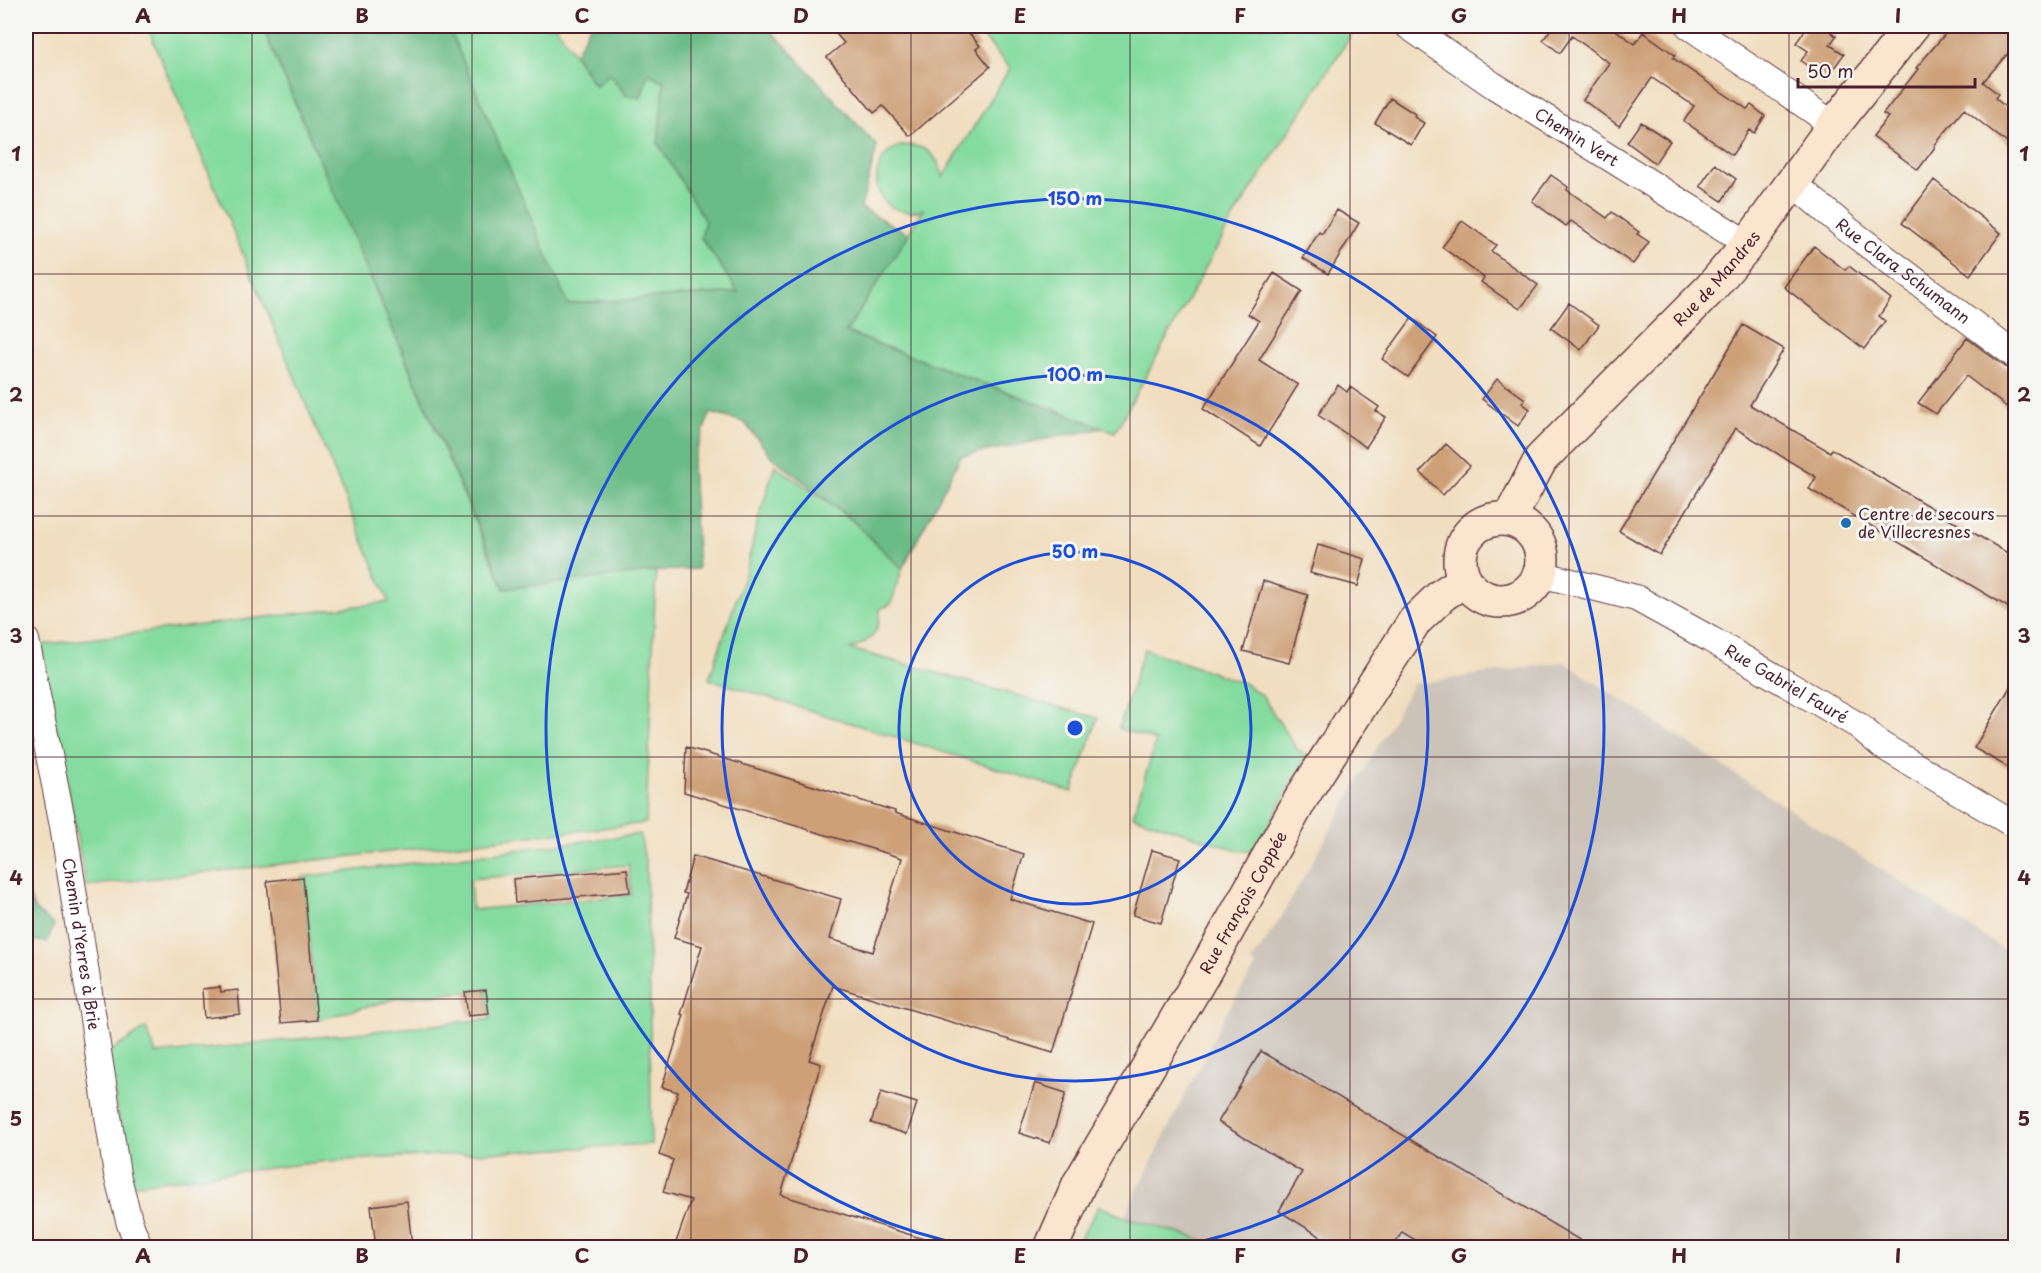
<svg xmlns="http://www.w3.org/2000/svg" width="2041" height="1273" font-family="'Playpen Sans',sans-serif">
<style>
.industrial{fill:#cbc2b8}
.green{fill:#84db9f;stroke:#677d65;stroke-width:1.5;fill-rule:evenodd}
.forest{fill:#6bbb86;stroke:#5a6d58;stroke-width:1.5}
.building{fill:#cda078}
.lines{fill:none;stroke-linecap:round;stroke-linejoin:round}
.street-casing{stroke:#633c41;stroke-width:28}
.secondary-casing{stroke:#633c41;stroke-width:36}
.street{stroke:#fff;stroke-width:26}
.secondary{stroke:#fbe5cf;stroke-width:33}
.grid{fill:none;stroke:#4a1f2b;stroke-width:1.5;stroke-opacity:0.55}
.ring{fill:none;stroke:#1d4ed8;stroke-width:3}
.poi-dot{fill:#1f6fb2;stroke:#f6f6f2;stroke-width:2}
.labels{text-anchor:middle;stroke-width:6;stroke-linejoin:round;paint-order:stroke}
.street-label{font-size:16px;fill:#4a1f2b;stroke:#f6f6f2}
.poi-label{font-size:16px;fill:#4a1f2b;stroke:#f6f6f2;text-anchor:start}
.centre{fill:#1d4ed8;stroke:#f6f6f2;stroke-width:3}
.ring-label{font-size:18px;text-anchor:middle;font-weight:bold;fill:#1d4ed8;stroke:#f6f6f2;stroke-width:6;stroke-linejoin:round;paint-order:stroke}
.neatline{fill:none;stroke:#4a1f2b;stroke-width:2}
.grid-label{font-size:20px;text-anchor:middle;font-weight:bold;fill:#4a1f2b}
</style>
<rect width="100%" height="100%" fill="#f6f6f2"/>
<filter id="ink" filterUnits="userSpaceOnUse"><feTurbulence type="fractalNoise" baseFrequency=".0167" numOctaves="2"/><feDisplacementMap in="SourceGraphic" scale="12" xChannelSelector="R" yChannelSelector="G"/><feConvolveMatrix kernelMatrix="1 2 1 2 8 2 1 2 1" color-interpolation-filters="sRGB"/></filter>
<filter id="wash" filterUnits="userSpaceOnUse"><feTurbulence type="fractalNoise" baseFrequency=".008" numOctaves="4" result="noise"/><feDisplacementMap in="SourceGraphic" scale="24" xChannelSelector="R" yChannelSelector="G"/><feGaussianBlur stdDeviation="1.35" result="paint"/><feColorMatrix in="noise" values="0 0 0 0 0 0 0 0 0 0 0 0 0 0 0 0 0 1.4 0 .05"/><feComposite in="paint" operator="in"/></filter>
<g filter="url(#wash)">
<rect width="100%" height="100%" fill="#f1dec0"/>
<path class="industrial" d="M1564,662L2015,957V1247L1226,1248L1124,1217L1225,1015L1256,966L1251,962L1279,921L1413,684Z"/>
<path class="green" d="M147,26H262L504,589L656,571L646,823L86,886L41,645L389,602Z
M448,26H556L595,86L609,74L626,95L641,98L648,73L765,26L778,38L678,175L705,221L701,238L739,292L567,304Z
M974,26H1357L1233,218L1115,432L846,332L923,210C857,224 867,132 919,147C934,151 940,164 943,177L1010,68Z
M775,465L852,520L902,569L891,604L880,609C880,634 871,641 851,649L1098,718L1072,792L709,679L746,571L757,524Z
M1144,649L1246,684L1263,697L1296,748L1307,756L1254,852L1237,850L1133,816L1156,741L1119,728Z
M640,834L646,865L650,1001L651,1144L327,1161L129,1185L108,1053L146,1028L156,1054L490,1019L486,990L399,998L317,1020L303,877ZM629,865L631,895L472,910L470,879Z
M1099,1206L1124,1217L1226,1247H1075Z"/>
<path class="forest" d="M262,26H448L568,304L738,292L701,237L705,221L658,143L664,82L648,73L641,98L626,95L609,74L595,86L575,54L590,26H765L778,38L877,146L861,208L909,234L846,332L1103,428L961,456L902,569L852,520L771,456L744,422L710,413L692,464L698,569L656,571L505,589Z
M26,886L34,909L54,925L47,942L26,940Z"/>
<g id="blocks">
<path class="building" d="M829,26H963L980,46L976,49L990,67L910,136L883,106L874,113L827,57L844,43Z
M1553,26H1610L1635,44L1643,32L1675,55L1673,58L1710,84L1747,109L1751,105L1765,116L1754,133L1749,130L1732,155L1684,121L1694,106L1652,78L1619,126L1583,100L1609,63L1572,36L1560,53L1543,40Z
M1808,26H1823L1836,36L1830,45L1844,54L1826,79L1801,61L1808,51L1796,43Z
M1952,26H2016V44L1983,82L1998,94L1995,98L2016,116V150L1964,109L1934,146L1935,147L1918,170L1873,136L1888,117L1883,114L1918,69L1916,68Z
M1390,98L1415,114L1414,117L1424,123L1411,145L1375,123Z
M1641,122L1670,141L1655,163L1627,142Z
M1715,164L1736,179L1722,201L1700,186Z
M1551,175L1568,187L1567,190L1607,218L1612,212L1639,232L1637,234L1649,242L1633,264L1571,221L1566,226L1532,201Z
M1934,180L2001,233L1970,275L1902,223Z
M1337,210L1359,223L1328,274L1303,258L1319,232L1322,234Z
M1462,221L1496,245L1491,251L1538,285L1520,309L1481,282L1484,278L1442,247Z
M1814,246L1845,270L1849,266L1891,299L1879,316L1885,321L1864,349L1784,287Z
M1274,273L1302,291L1259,360L1298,385L1260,446L1203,409L1259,321L1248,314Z
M1569,303L1599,325L1581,350L1551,328Z
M1412,318L1437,337L1408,377L1382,359Z
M1743,325L1784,349L1750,405L1830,452L1832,449L2016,558V612L1809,489L1816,477L1735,428L1660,555L1619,531Z
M1967,338L2007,368L2016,371V414L1966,376L1936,414L1918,403Z
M1497,379L1525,399L1522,403L1530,409L1518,426L1482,399Z
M1338,385L1347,392L1350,387L1379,407L1376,411L1386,417L1366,447L1318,415Z
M1446,444L1470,466L1443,495L1420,472Z
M1318,545L1365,559L1358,586L1310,573Z
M1263,581L1308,595L1289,663L1243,651Z
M2016,677V772L1974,748Z
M686,747L895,811V813L1024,854L1010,899L1092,924L1053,1053L833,986L809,1060L821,1064L781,1195L937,1243L936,1248H674L691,1200L663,1192L673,1160L659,1155L678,1092L662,1087L684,1015L681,1014L702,946L674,938L687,894L683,893L693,856L841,899L830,939L873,952L902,858L684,792Z
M1152,850L1180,858L1161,923L1133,915Z
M627,869L630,892L515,903L513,879Z
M303,877L317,1020L281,1023L267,881Z
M220,987L221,992L238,990L240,1014L204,1018L202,989Z
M486,990L489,1014L468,1016L465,992Z
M1261,1051L1593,1248H1429L1402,1232L1393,1248H1339L1279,1211L1302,1172L1218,1122Z
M1035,1083L1066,1093L1050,1143L1019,1133Z
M881,1092L917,1103L907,1134L871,1123Z
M407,1201L412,1245L376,1248L371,1206Z"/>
</g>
</g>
<g filter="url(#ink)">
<use href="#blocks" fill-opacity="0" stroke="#633c41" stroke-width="1.5"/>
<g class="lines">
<g class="street-casing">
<g id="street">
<path id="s1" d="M1408,26L1493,85L1748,244"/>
<path d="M1689,26L1834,125"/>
<path id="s2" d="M1793,183L1847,229L2016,356"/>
<path id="s3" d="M1540,574L1636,598L1710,639L1859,726L1881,745L2016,826"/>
<path id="s4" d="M26,640L63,825L117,1174L130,1224L140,1248"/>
</g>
</g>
<g class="secondary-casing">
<g id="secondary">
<circle cx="1501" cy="560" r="41"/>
<path id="s5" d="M1509,519L1541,459L1710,289L1748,244L1834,125L1912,26"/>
<path id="s6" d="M1051,1248L1079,1184L1203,974L1302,797L1414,622L1442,595L1465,580"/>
</g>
</g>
<use href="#street" class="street"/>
<use href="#secondary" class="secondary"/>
</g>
</g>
<path class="grid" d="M252,26V1248M472,26V1248M691,26V1248M911,26V1248M1130,26V1248M1350,26V1248M1569,26V1248M1789,26V1248M26,274H2016M26,516H2016M26,757H2016M26,999H2016"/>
<g class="ring">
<circle cx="1075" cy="728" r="176"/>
<circle cx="1075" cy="728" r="353"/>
<path d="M974 1247A529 529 0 1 1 1176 1247"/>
</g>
<circle class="poi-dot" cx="1846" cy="523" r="6"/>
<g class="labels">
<g class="street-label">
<text dy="6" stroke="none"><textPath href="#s1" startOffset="202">Chemin Vert</textPath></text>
<text dy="6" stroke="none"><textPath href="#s2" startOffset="141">Rue Clara Schumann</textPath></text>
<text dy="6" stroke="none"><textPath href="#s5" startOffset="320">Rue de Mandres</textPath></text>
<text dy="6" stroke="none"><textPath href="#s3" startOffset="272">Rue Gabriel Fauré</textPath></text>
<text dy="6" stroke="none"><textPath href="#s6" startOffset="396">Rue François Coppée</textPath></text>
<text dy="6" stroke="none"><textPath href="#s4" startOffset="309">Chemin d'Yerres à Brie</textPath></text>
</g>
<g class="poi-label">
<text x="1858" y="520">Centre de secours<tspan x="1858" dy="18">de Villecresnes</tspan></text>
</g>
</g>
<circle cx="1075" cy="728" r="9" class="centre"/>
<g class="ring-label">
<text x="1075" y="205">150 m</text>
<text x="1075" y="381">100 m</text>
<text x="1075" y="558">50 m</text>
</g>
<rect width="2041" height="1273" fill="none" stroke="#f6f6f2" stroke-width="66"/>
<path d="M1798 78v9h177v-9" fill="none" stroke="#4a1f2b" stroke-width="3"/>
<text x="1807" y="78" font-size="18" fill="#4a1f2b" stroke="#f6f6f2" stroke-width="4.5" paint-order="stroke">50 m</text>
<rect x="33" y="33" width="1975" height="1207" class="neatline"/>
<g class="grid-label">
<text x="143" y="23">A</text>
<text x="362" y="23">B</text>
<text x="582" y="23">C</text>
<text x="801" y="23">D</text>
<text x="1020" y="23">E</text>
<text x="1240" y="23">F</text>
<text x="1459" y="23">G</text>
<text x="1679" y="23">H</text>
<text x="1898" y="23">I</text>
<text x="16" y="161">1</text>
<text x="2024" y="161">1</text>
<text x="16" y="402">2</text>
<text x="2024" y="402">2</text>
<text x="16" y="643">3</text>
<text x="2024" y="643">3</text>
<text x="16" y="885">4</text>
<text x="2024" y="885">4</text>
<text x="16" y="1126">5</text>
<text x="2024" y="1126">5</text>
<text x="143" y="1263">A</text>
<text x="362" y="1263">B</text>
<text x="582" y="1263">C</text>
<text x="801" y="1263">D</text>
<text x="1020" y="1263">E</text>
<text x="1240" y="1263">F</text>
<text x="1459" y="1263">G</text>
<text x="1679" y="1263">H</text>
<text x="1898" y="1263">I</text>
</g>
</svg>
